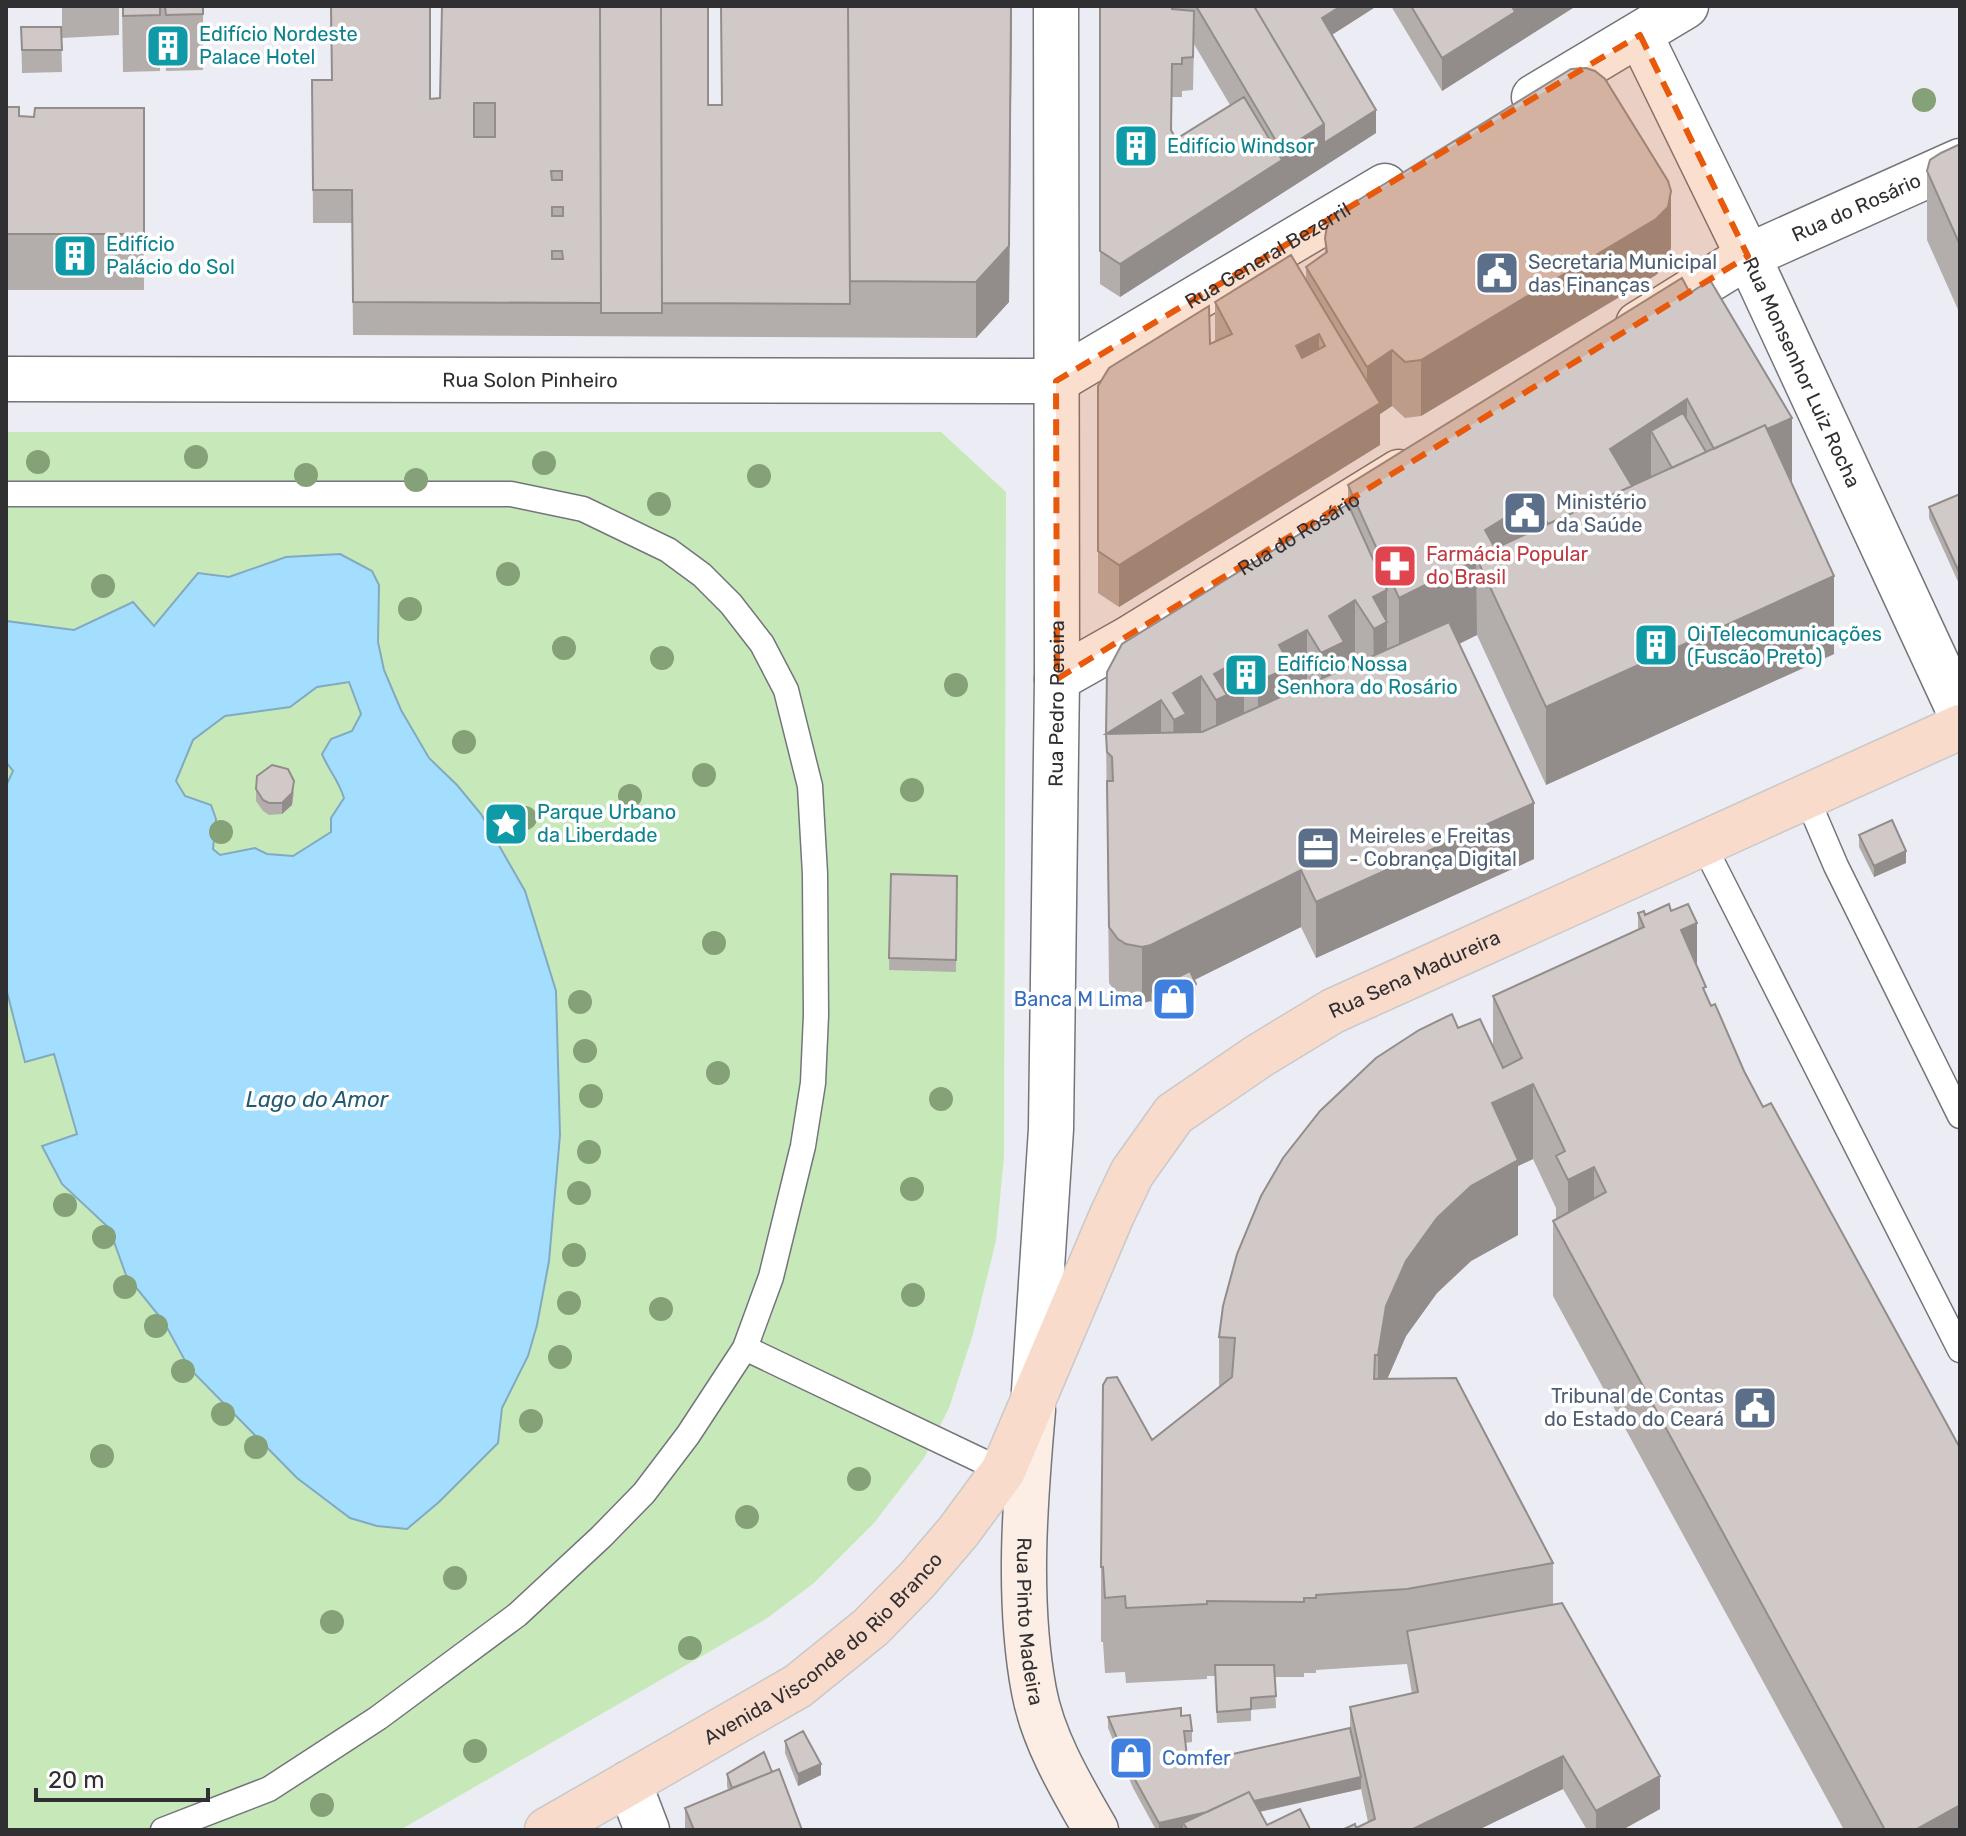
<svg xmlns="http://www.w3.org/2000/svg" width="1966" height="1836" font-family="Rubik,sans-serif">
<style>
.green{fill:#c7e9b9}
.water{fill:#a4defe;stroke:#81aac1;stroke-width:2;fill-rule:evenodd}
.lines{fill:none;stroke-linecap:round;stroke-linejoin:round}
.service-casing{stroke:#73757a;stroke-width:27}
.minor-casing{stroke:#73757a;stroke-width:47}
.secondary-casing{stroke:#73757a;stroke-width:47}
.primary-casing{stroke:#c9c9ca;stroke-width:47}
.service{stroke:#fff;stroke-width:24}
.minor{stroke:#fff;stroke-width:44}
.secondary{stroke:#fcede5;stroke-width:44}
.primary{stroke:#f9dbcb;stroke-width:44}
.tree{fill:#85a177}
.wall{fill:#b3adab;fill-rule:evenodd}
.shaded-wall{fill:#928d8b}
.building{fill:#d0c9c7;stroke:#928d8b;stroke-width:2;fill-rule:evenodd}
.marked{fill:#e8590c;fill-opacity:0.2;stroke:#e8590c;stroke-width:6;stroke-dasharray:16 10;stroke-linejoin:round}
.labels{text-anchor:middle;stroke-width:7;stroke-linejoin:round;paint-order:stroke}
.culture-label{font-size:20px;fill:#0d838f;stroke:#fff;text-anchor:start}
.street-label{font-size:20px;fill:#303033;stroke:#fff}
.service-label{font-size:20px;fill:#4e5e75;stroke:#fff;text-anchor:start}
.health-label{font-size:20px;fill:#be3a42;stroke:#fff;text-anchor:start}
.shop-label{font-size:20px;fill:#366cbe;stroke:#fff;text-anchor:end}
.water-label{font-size:22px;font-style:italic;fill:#225a75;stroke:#fff}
</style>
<rect width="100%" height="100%" fill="#ecedf4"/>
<path class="green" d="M6,432H941L1006,492L1004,1156L996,1241L973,1334L949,1408L924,1458L874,1523L814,1583L766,1619L400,1830H6Z"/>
<path class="water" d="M340,554L372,571L379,585L378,642L384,670L401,710L429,758L457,785L481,814L525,891L556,991L560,1135L549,1261L537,1325L528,1356L502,1408L498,1443L439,1502L407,1529L377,1526L350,1518L297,1478L189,1368L164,1322L126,1275L109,1228L62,1184L42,1146L77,1134L54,1054L25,1062L6,988V786L13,771L6,762V621L74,630L133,602L154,626L198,573L229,577L286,557ZM349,682L361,714L352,731L331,739L322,754C329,771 338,779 344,798L331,818V832L293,856L267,854L255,848L220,855L213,849L216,819L211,805L185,796L176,781L193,740L225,716L290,707L317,687Z"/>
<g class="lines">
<g class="service-casing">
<path id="service" d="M6,494H511L583,509L668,550L702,575L731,604L762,644L786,690L810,786L815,874L816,1015L813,1083L803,1146L771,1277L745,1348L688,1435L644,1493L601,1537L517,1615L378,1718L269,1789L163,1830
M1806,796L1836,866L1960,1116
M1702,842L1960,1350
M745,1348L1003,1471"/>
</g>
<g class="minor-casing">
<g id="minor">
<path id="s1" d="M1640,35L1748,256L1960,713"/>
<path d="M1534,97L1686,6"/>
<path id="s2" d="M1638,324L1748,256L1960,161"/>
<path id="s3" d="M6,379L1056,381L1385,186"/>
<path id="s4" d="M1057,679L1128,639L1399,472"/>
<path id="s5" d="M1034,1391L1051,1129L1057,679L1056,6"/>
<path d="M629,1783L647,1830"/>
</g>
</g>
<g class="secondary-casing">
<g id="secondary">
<path id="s6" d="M1033,1410C1025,1501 1017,1601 1034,1691C1043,1740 1072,1788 1096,1830"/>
</g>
</g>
<g class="primary-casing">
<g id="primary">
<path id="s7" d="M547,1830L798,1686L871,1627L917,1580L958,1532L1003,1471L1112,1215L1132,1173L1174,1114L1259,1056L1333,1011L1960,727"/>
</g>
</g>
<use href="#service" class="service"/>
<use href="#minor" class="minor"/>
<use href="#secondary" class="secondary"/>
<use href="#primary" class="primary"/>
</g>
<g class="tree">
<circle cx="1924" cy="100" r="12"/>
<circle cx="196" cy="457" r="12"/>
<circle cx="38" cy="462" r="12"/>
<circle cx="544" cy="463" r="12"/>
<circle cx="306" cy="475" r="12"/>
<circle cx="759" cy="476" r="12"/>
<circle cx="416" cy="480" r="12"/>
<circle cx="659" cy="504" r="12"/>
<circle cx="508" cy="574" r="12"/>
<circle cx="103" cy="586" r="12"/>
<circle cx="410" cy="609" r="12"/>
<circle cx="564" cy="648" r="12"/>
<circle cx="662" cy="658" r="12"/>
<circle cx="956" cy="685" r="12"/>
<circle cx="464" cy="742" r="12"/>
<circle cx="704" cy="775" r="12"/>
<circle cx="912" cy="790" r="12"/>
<circle cx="630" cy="796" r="12"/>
<circle cx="525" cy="818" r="12"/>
<circle cx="221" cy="832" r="12"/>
<circle cx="714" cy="943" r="12"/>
<circle cx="580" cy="1002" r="12"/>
<circle cx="585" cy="1051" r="12"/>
<circle cx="718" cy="1073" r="12"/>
<circle cx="591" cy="1096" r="12"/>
<circle cx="941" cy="1099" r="12"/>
<circle cx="589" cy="1152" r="12"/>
<circle cx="912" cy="1189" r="12"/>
<circle cx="579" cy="1193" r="12"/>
<circle cx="65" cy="1205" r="12"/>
<circle cx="104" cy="1237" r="12"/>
<circle cx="574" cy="1255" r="12"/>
<circle cx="125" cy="1287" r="12"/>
<circle cx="913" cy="1295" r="12"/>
<circle cx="569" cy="1303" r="12"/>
<circle cx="661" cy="1309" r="12"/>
<circle cx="156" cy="1326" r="12"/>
<circle cx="560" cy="1357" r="12"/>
<circle cx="183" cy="1371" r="12"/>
<circle cx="223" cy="1414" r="12"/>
<circle cx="531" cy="1421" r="12"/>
<circle cx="256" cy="1447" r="12"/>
<circle cx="102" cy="1456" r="12"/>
<circle cx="859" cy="1479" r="12"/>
<circle cx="747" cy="1517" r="12"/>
<circle cx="455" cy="1578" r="12"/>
<circle cx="332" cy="1622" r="12"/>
<circle cx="690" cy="1648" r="12"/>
<circle cx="475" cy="1751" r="12"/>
<circle cx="322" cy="1805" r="12"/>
</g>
<path class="wall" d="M62,6H119V35L62,38Z
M122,6H203V70L166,71L165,61L160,62V71L123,72Z
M330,6H430V99L722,105L1012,6L1009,302L976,338L353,335L352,223H313L312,80H332ZM474,136H495V137H474Z
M1100,6H1377L1332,35L1376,133L1120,297L1100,284ZM1194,44L1230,105L1176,139L1172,131V97H1182V91L1193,90Z
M1391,6H1576L1442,91Z
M21,27H61L62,72L22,73Z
M6,107L19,116L34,117L144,108V290H6Z
M1960,144V314L1927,240V171Z
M1325,238L1671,247L1668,263L1656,275L1421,416L1405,418L1392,406L1380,414V445L1119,607L1098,593V386L1215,342V302L1306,281V267L1325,253Z
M1682,278L1792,484L1834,654L1546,785L1477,635L1459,644L1534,859L1316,958L1301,927L1194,980L1196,996L1158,1014L1151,1001L1142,1003L1126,1000L1118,995L1109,983L1106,734L1348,504V485ZM1355,656L1359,662L1344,668V663Z
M1960,494V586L1929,518V507Z
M256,789L294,792L292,805L282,814L269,815L263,811L256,801Z
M1859,835L1906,863L1874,877L1859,847Z
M891,874L957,876L956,972L889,970Z
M1671,911L1697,967L1706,995L1960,1830H1844L1553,1296V1221L1556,1219V1208L1533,1159L1518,1166V1235L1471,1261L1437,1293L1406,1336L1387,1379L1553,1563V1605L1660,1809L1622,1830H1587L1563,1789L1478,1830H1342L1356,1828L1368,1822L1361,1789L1260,1812L1267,1825L1310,1830H1183V1829L1156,1830L1133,1788L1108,1728V1717L1181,1716L1192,1731V1742L1185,1743L1188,1764L1350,1728V1707L1412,1694L1407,1664L1316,1670V1673H1304V1677H1275L1276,1708L1251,1710V1721L1217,1723L1215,1676H1207V1679L1126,1683L1125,1672L1105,1673L1103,1642H1101V1567L1152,1440L1219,1387V1337L1458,1028L1493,1048V996L1638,930V913L1645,915Z
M785,1741L821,1775L798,1786L785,1753Z
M772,1772L802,1830H685V1808L728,1790L727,1786V1774Z"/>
<path class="shaded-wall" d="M1012,6L1009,302L976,338V282Z
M1341,6H1377L1322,41V18Z
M1515,6H1576L1442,91V58L1515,12Z
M1376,110V133L1120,297V264L1282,160V151L1324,124Z
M1671,191V247L1668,263L1656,275L1421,416V360Z
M1319,334V376L1296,388V346Z
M1392,350V406L1380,414V445L1119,607V565L1367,411V367Z
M1687,399V464L1673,470L1651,431V497L1634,563L1610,449Z
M1792,418V493L1716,451Z
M1534,500V576L1497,601L1485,530Z
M1476,560L1477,635L1399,673V598Z
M1834,576V654L1546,785V707Z
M1387,590V679L1374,685L1373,597Z
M1355,600V656L1344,663V698L1321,709V653L1329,616Z
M1307,630V686L1258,738V681L1279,645Z
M1244,657V713L1216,756V700L1214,674Z
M1201,676V732L1174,776L1173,693Z
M1161,700V756L1112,757L1106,734Z
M294,781L292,805L282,814V803Z
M1534,803V859L1316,958V902Z
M1906,851V863L1874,877V866Z
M1301,870V927L1156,999L1151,990V1001L1142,1003V947Z
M1697,923V998L1681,930Z
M1196,984V996L1158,1014V1003Z
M1533,1084V1159L1518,1166V1235L1471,1261L1437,1293L1406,1336L1386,1382L1378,1430V1355L1386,1306L1406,1261L1492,1103Z
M1594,1167V1242L1568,1250V1180Z
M1563,1756V1789L1478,1830H1411Z
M821,1764V1775L798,1786V1774Z
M1660,1776V1809L1622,1830H1596V1811Z
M1361,1777V1789L1186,1828L1183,1823V1829L1179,1830H1159V1823Z
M1960,1805V1830H1915Z"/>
<path class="building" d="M123,6H160V15L123,16Z
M165,6H203V14L166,15Z
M331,6H430V99L440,98L442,6H600L601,303L353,302L352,190H313L312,80H332ZM474,103H495V137H474ZM551,171H562V180H552ZM552,207H563V216H552ZM552,251H562L563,259H552Z
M600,6H661L662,313H601Z
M661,6H708V105H722L721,6H848L850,304L662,303Z
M848,6H1011L1009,246L976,282L850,281Z
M1100,6H1172V9L1194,11L1193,57L1182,58V64H1172L1171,130L1176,139L1244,97L1282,160L1120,264L1100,251Z
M1196,6H1254L1324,124L1282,151Z
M1254,6H1341L1322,18L1376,110L1324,143V124Z
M1411,6H1512L1515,12L1442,58Z
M21,27H61L62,50H22Z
M1586,68L1595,71L1605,79L1668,181L1671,191L1668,207L1656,219L1421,360L1405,362L1392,350L1367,367L1306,267L1327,252L1325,238L1327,226L1336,214L1571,69Z
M6,107H19V116L34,117L35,108H144V234H6Z
M1960,144V245L1927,171L1930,160L1941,153Z
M1291,255L1380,403L1119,565L1098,551V386L1109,368L1209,306L1210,344L1232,334L1215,302ZM1319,334L1325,346L1302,358L1296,346Z
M1682,278L1690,293L1710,280L1792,418L1767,429L1765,425L1714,449L1687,399L1610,449L1632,486L1548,524L1534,500L1485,530L1495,548L1476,557V560L1399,598L1348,485Z
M1683,413L1706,452L1672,468L1651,431Z
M1765,425L1834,576L1546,707L1476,557Z
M1960,494V574L1929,507Z
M1348,504L1387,590L1373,597L1387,622L1374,629L1355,600L1329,616L1344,642L1321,653L1307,630L1279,645L1291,667L1258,681L1244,657L1214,674L1227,695L1216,700L1201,676L1173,693L1186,714L1174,720L1161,700L1106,734L1202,732L1449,622L1534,803L1316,902L1301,870L1151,945L1142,947L1126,944L1118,939L1109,927L1107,781H1113L1112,757L1107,752L1106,734L1107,672L1122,644Z
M272,765L288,769L294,781L292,793L282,803H269L263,800L256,789L257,776Z
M1892,820L1906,851L1874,866L1859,835Z
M891,874L957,876L956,960L889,958Z
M1669,904L1671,911L1688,904L1697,923L1681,930L1706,987L1703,988L1711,1006L1715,1004L1744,1071L1763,1107L1771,1103L1960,1448V1805L1915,1830H1885L1553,1221L1606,1192L1594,1167L1568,1180L1556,1156L1565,1151L1533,1084L1492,1103L1518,1160L1471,1186L1437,1218L1406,1261L1386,1306L1378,1355H1375L1374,1379L1456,1378L1553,1563L1407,1589L1316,1595V1598H1304V1602L1207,1601V1604L1126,1608L1125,1596L1105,1598L1103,1567H1101L1103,1385L1107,1378L1117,1377L1152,1440L1232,1377L1235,1338L1219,1337L1223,1306L1237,1254L1261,1196L1283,1158L1320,1111L1376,1058L1419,1030L1452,1014L1458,1028L1480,1019L1503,1068L1522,1058L1493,996L1644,927L1638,913L1644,911L1645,915Z
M1190,971L1196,984L1158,1003L1151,990Z
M1562,1603L1660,1776L1596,1811L1563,1756L1411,1830H1342L1355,1824L1356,1828L1375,1819L1350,1707L1418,1692L1407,1631Z
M1215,1665H1274L1276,1696L1251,1698V1709L1217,1712Z
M1181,1708V1716L1190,1715L1192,1731H1184L1188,1764L1350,1728L1361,1777L1254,1801L1249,1792L1207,1812L1159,1823L1133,1776L1108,1717Z
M803,1731L821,1764L798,1774L785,1741Z
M764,1752L772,1772L732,1788L727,1774Z
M779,1769L802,1830H694L685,1808Z
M1249,1792L1267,1825L1300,1809L1310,1829L1308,1830H1188L1183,1823Z"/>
<path class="marked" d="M1640,35L1748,256L1057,679L1056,381Z"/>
<defs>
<g id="building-square" transform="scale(2.3)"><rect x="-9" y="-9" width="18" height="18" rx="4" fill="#0f9aa8" stroke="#fff"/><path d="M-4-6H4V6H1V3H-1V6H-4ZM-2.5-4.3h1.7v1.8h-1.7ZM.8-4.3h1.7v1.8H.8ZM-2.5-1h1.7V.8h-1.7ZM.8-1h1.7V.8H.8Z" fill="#fff"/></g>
<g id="civic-square" transform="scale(2.3)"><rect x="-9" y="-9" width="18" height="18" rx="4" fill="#5c6f8a" stroke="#fff"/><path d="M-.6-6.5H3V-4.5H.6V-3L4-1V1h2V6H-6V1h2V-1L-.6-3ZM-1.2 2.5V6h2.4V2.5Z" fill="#fff"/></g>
<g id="pharmacy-square" transform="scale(2.3)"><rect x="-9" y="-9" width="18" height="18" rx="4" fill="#e0444e" stroke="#fff"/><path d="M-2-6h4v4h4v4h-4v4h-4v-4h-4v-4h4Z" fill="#fff"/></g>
<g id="sight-square" transform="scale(2.3)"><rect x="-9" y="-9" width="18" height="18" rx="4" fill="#0f9aa8" stroke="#fff"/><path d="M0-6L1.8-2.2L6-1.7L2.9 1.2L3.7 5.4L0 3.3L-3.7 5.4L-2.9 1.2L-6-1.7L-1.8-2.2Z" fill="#fff"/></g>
<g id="office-square" transform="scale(2.3)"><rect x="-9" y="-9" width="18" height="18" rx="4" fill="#5c6f8a" stroke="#fff"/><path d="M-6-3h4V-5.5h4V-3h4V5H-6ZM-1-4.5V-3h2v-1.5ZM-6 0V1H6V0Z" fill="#fff"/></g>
<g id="shop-square" transform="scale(2.3)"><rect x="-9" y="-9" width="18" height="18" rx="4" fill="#3f7fe0" stroke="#fff"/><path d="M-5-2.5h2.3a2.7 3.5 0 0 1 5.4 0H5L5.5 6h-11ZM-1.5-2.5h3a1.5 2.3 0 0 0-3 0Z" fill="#fff"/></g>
</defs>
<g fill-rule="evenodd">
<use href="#building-square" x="168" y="46"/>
<use href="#building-square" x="1136" y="146"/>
<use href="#building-square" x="75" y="256"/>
<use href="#civic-square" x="1497" y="273"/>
<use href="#civic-square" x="1525" y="513"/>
<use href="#pharmacy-square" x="1395" y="566"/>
<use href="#building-square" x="1656" y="645"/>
<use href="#building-square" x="1246" y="675"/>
<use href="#sight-square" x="506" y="824"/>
<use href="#office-square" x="1318" y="848"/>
<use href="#shop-square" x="1174" y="999"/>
<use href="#civic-square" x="1755" y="1408"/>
<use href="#shop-square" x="1131" y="1758"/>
</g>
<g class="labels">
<g class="culture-label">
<text x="199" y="41">Edifício Nordeste<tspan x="199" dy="23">Palace Hotel</tspan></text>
<text x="1167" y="153">Edifício Windsor</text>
<text x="106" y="251">Edifício<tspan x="106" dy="23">Palácio do Sol</tspan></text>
<text x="1687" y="641">Oi Telecomunicações<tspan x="1687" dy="23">(Fuscão Preto)</tspan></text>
<text x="1277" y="671">Edifício Nossa<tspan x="1277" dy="23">Senhora do Rosário</tspan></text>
<text x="537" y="819">Parque Urbano<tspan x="537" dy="23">da Liberdade</tspan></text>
</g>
<g class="street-label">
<text dy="7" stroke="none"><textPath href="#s2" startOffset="248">Rua do Rosário</textPath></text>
<text dy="7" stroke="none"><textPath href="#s3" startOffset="1296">Rua General Bezerril</textPath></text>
<text dy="7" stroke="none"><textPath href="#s1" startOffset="374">Rua Monsenhor Luiz Rocha</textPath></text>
<text dy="7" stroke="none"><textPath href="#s3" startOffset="524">Rua Solon Pinheiro</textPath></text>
<text dy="7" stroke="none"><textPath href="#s4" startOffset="282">Rua do Rosário</textPath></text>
<text dy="7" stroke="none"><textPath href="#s5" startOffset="688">Rua Pedro Pereira</textPath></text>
<text dy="7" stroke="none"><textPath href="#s7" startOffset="1264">Rua Sena Madureira</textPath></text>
<text dy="7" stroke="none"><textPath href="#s6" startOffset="212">Rua Pinto Madeira</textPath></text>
<text dy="7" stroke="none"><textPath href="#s7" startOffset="332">Avenida Visconde do Rio Branco</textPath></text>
</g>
<g class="service-label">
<text x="1528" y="269">Secretaria Municipal<tspan x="1528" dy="23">das Finanças</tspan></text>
<text x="1556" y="509">Ministério<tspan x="1556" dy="23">da Saúde</tspan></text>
<text x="1349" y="843">Meireles e Freitas<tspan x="1349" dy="23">- Cobrança Digital</tspan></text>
<text x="1724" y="1403" text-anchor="end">Tribunal de Contas<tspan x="1724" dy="23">do Estado do Ceará</tspan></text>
</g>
<g class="health-label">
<text x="1426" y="561">Farmácia Popular<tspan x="1426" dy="23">do Brasil</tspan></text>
</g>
<g class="shop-label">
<text x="1143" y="1006">Banca M Lima</text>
<text x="1162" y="1765" text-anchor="start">Comfer</text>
</g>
<g class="water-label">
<text x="317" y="1107">Lago do Amor</text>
</g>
</g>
<rect width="1966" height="1836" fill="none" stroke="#303033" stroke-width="16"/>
<path d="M36 1788v12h172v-12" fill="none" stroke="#303033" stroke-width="4"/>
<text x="48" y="1788" font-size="24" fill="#303033" stroke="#ffffff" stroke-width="6" paint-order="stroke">20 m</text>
</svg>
